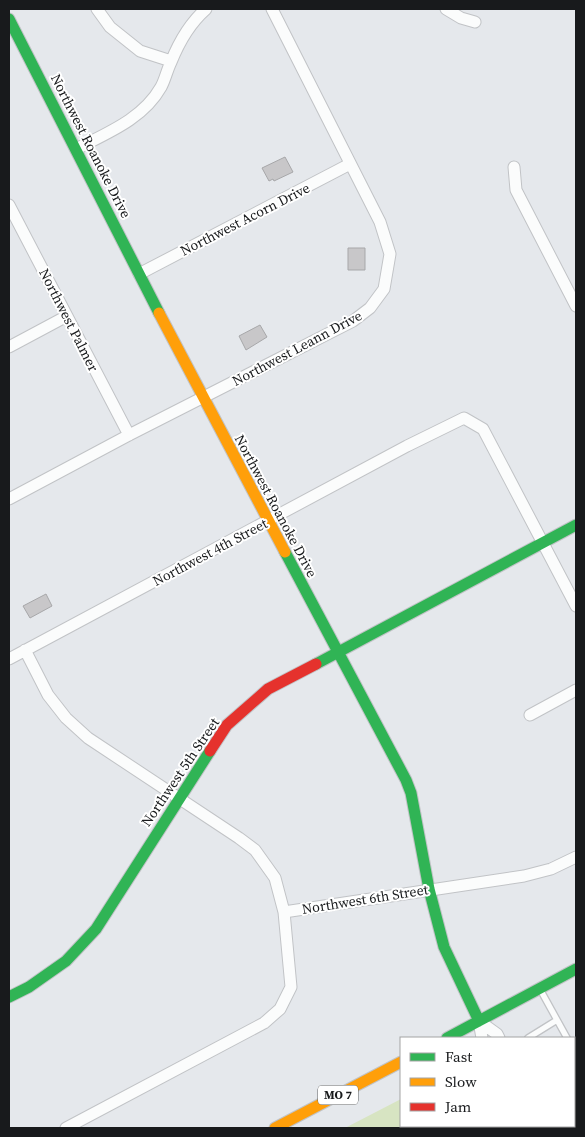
<svg xmlns="http://www.w3.org/2000/svg" width="585" height="1137" font-family="'Source Serif 4',serif">
<style>
.green{fill:#d7e4c2}
.building{fill:#c8c7c9;stroke:#a7a7a9}
.lines{fill:none;stroke-linecap:round;stroke-linejoin:round}
.lane-casing{stroke:#c1c3c6;stroke-width:8}
.street-casing{stroke:#c1c3c6;stroke-width:13}
.fast-casing{stroke:#c1c3c6;stroke-width:13}
.slow-casing{stroke:#c1c3c6;stroke-width:13}
.jam-casing{stroke:#c1c3c6;stroke-width:13}
.lane{stroke:#fbfcfc;stroke-width:5.5}
.street{stroke:#fbfcfc;stroke-width:11}
.fast{stroke:#30b455;stroke-width:11}
.slow{stroke:#ff9f0a;stroke-width:11}
.jam{stroke:#e5322d;stroke-width:11}
.labels{text-anchor:middle;stroke-width:4;stroke-linejoin:round;paint-order:stroke}
.shield{fill:#fff;stroke:#5d5f60;stroke-width:1}
.shield-label{font-size:12px;font-weight:bold;fill:#181a1c}
.street-label{font-size:14px;fill:#181a1c;stroke:#fff}
</style>
<rect width="100%" height="100%" fill="#e5e8ec"/>
<path class="green" d="M401,1099V1126H435L437,1128H345Z"/>
<path class="building" d="M285,157L293,172L274,181L273,179L269,181L262,168Z
M348,248H365V270H348Z
M260,325L267,337L246,350L239,336Z
M46,594L52,606L30,618L23,606Z"/>
<g class="lines">
<g class="lane-casing">
<path id="lane" d="M541,991L567,1038
M528,1038L557,1020
M574,1051L576,1056
M574,1095L576,1093"/>
</g>
<g class="street-casing">
<path id="street" d="M97,9L110,27L140,51L171,61
M446,9L461,18L475,22
M76,149C107,133 143,119 161,87C165,80 167,70 171,62C179,42 190,23 206,9
M514,167L516,190L576,306
M9,205L129,435
M139,274L350,164
M9,347L67,316
M9,499L129,435L353,321L370,308L384,289L390,254L380,222L272,9
M25,650L48,695L66,718L88,738L239,838L255,850L275,878L284,912L291,987L280,1009L264,1023L66,1128
M9,659L407,446L464,418L483,429L576,606
M530,715L576,690
M284,912L524,876L551,869L576,857
M479,1021L497,1034L499,1038
M479,1021L482,1038
M525,1126L526,1128"/>
</g>
<g class="fast-casing">
<path id="fast" d="M9,19L159,313
M285,552L406,780L411,793L429,889L444,947L479,1021
M316,664L576,525
M9,997L29,987L66,961L96,929L210,751
M447,1038L576,969"/>
</g>
<g class="slow-casing">
<path id="slow" d="M159,313L285,552
M275,1128L401,1062"/>
</g>
<g class="jam-casing">
<path id="jam" d="M210,751L227,725L268,689L316,664"/>
</g>
<use href="#lane" class="lane"/>
<use href="#street" class="street"/>
<use href="#fast" class="fast"/>
<use href="#slow" class="slow"/>
<use href="#jam" class="jam"/>
</g>
<g class="labels">
<rect class="shield" x="318" y="1085.5" width="40" height="19" rx="4"/>
<g class="shield-label">
<text x="338" y="1099">MO 7</text>
</g>
<g class="street-label">
<text transform="translate(91 146) rotate(63)" y="5">Northwest Roanoke Drive</text>
<text transform="translate(245 219) rotate(-27)" y="5">Northwest Acorn Drive</text>
<text transform="translate(69 320) rotate(63)" y="5">Northwest Palmer</text>
<text transform="translate(297 348) rotate(-28)" y="5">Northwest Leann Drive</text>
<text transform="translate(276 506) rotate(62)" y="5">Northwest Roanoke Drive</text>
<text transform="translate(210 552) rotate(-28)" y="5">Northwest 4th Street</text>
<text transform="translate(180 772) rotate(-56)" y="5">Northwest 5th Street</text>
<text transform="translate(365 899) rotate(-9)" y="5">Northwest 6th Street</text>
</g>
</g>
<rect width="585" height="1137" fill="none" stroke="#181a1c" stroke-width="20"/>
<rect x="400" y="1037" width="175" height="90" fill="#ffffff" stroke="#a3a3a4"/>
<rect x="410" y="1053" width="25" height="8" fill="#30b455" stroke="#a3a3a4"/>
<text x="445" y="1062" font-size="15" fill="#181a1c">Fast</text>
<rect x="410" y="1078" width="25" height="8" fill="#ff9f0a" stroke="#a3a3a4"/>
<text x="445" y="1087" font-size="15" fill="#181a1c">Slow</text>
<rect x="410" y="1103" width="25" height="8" fill="#e5322d" stroke="#a3a3a4"/>
<text x="445" y="1112" font-size="15" fill="#181a1c">Jam</text>
</svg>
